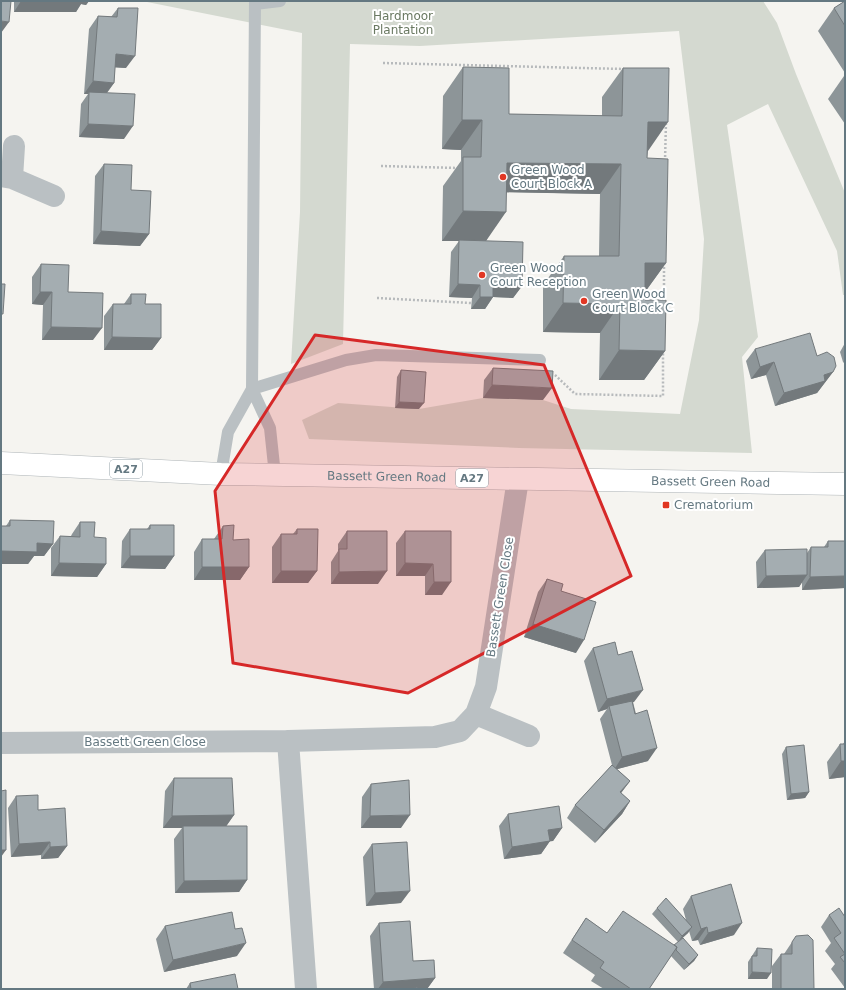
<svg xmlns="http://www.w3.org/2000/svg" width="846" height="990" font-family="'DejaVu Sans',sans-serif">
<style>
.green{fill:#d4d9d0}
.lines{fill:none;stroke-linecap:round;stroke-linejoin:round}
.primary-casing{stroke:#aeb4b7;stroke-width:23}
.path{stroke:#b7babc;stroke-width:2.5;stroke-dasharray:2 2;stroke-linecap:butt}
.service{stroke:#bac0c3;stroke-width:12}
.minor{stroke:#bac0c3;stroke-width:22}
.primary{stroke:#fff;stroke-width:22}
.wall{fill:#8d9598}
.shaded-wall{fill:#73797c}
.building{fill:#a4adb1;stroke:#73797c}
.marked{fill:#d62828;fill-opacity:0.2;stroke:#d62828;stroke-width:3;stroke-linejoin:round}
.poi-dot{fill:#e13724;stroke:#fff;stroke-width:1.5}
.labels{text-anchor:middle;stroke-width:4;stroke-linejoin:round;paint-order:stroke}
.shield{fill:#fff;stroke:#92a0a7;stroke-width:1}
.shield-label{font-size:11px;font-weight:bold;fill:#647881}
.park-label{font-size:12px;fill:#6a7962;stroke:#fff}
.poi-label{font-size:12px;fill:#647881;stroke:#fff;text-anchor:start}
.street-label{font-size:12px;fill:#647881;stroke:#fff}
</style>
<rect width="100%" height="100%" fill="#f5f4f0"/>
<path class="green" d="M142,1H763L777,23L796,74L845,193V295H843L837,251L768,104L727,125L758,337L742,357L752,453L519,448L309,439L302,420L338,403L419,409L483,398L543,400L571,409L680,414L699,320L704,239L679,31L420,46L350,44L343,344L291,364L300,212L302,33Z"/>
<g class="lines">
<g class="primary-casing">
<g id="primary">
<path id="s1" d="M1,463L221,474L845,484"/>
</g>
</g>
<path class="path" d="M383,63L624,69
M665,161L666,122
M381,166L458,168
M377,298L471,303
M664,301V262
M555,375L575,394L663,396V350"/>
<path class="service" d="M255,1L252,389L270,428L275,475
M255,4L280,1
M221,474L228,432L252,389L346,360L376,355L540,360"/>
<path class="minor" d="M1,176L12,178L54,196
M12,178L14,146
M476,714L529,736
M288,741L306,989
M1,743L288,741L435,737L460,731L476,714L486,687L518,479"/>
<use href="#primary" class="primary"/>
</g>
<path class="wall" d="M14,1H89L86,5L81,4L76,12H14Z
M845,1V73L818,31L834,8Z
M118,8L126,68L115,67L114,83L107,93L124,139L79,137L81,104L88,94H84L89,29L98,16L111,17Z
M463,67L509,114L602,116V97L623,68L648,151L647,158L666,263L645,292V300L665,351L644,380H599L600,333L543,332V285L564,256H599L600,194L507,192L486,241L522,286L513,298L493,297L485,309H471L472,298L449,297L451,252L459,241H442L443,186L461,161V150L442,149L443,96Z
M845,75V124L828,99L844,76Z
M104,164L131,190L149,234L140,246L93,244L95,176Z
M41,264L68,292L93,340H42L43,305L32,304V277Z
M131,294L145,304L161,338L152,350H104V316L113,304H124Z
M845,343V364L843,362L840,352Z
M755,349L817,356L833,372L817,393L775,406L766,375L751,379L746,361Z
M493,368L543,400L483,398L484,380Z
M401,370L419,409L395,408L397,377Z
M10,520L53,544L44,556H34L28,564H1V526H6Z
M80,522L94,537L106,564L97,577L51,576V548L60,536H71L72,534Z
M150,525L174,556L165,569L121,568L122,541L130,529H147Z
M223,526L233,540L249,567L240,580H194V552L202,539H214Z
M297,529L317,571L308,583H272V547L281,534H293Z
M347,531L378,584H331V562L338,551V544Z
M405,531H451L442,595H425V576H396V543Z
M828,541H845V588L802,590V582L799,587L757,588L756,562L765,550L807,553L811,547H824Z
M547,579L561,591L576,653L524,637L538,592Z
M593,648L618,655L634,702H633L648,761L617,769L630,781L621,793L630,801L622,814L595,843L567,818L575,805L612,765L600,719L607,709L598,712L584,661Z
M845,741V777L829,779L827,762L840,744H843Z
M786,747L809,792L805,798L787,800L782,754Z
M174,778L234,815L226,826L247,880L239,892L175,893L174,839L182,828H163L165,791Z
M371,784L401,828H361L362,797Z
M16,796L38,810L67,846L58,858L41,859V855L11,857L8,808Z
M508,814L562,828L553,841H550L541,854L504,859L499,826Z
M372,844L401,903L366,906L363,857Z
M691,896L734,935L700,945L698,940L692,941L689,931L688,933L678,942L652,914L657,908L686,920L683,909Z
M829,915L845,917V988L831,969L835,964L825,951L831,943L821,927Z
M586,918L607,933L674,945L698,955L694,961L684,970L671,956L649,989H604L591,981L595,975L563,953Z
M379,923L413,961L435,978L427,989H374L370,936Z
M165,926L237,956L164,972L156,939Z
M796,936L814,989H772V966L781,954H784Z
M757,948L767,979H748V962Z
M190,983L238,989H186Z"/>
<path class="shaded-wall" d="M21,1H89L86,5L81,4L76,12H14Z
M1,21L9,22L1,33Z
M116,54L135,56L126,68L107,67Z
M93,81L114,83L105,95L89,92L88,94H84Z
M462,120H482L461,150L442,149Z
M648,122H668L648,151H627Z
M88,124L133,126L124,139L79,137Z
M507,163L621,164L600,194L487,192Z
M463,211L506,212L486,241H442Z
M101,231L149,234L140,246L93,244Z
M645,263H666L645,292H625Z
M458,284L480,285L472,298L449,297Z
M493,285L522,286L513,298L493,297L485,309H471L480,297Z
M40,292H52L43,305L32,304Z
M563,303L620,304L600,333L543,332Z
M51,327L102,328L93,340H42Z
M112,337L161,338L152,350H104Z
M619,350L665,351L644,380H599Z
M774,362L766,375L751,379L760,367Z
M833,372L817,393L775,406L784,393L824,375Z
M492,385L552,388L543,400L483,398Z
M399,402L424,403L419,409L395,408Z
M37,543L53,544L44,556H34L28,564H1V551Z
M130,556H174L165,569L121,568Z
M59,563L106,564L97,577L51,576Z
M405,563L433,564L425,576H396Z
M202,567H249L240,580H194Z
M281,571H317L308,583H272Z
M387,571L378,584H331L339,572Z
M807,575L799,587L757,588L766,576Z
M845,576V588L802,590L810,577Z
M434,582H451L442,595H425Z
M533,624L584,640L576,653L524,637Z
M643,690L634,702L610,709L609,706L607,709L598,712L607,699Z
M657,748L648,761L614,770L622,757Z
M841,761H845V777L829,779Z
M630,781L621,793L620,792Z
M809,792L805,798L787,800L791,794Z
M630,801L622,814L595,843L604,830Z
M234,815L225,828L183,826L182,828H163L172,816Z
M410,815L401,828H361L370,816Z
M562,828L553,841L539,843L548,830Z
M550,841L541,854L504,859L512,847Z
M50,842L41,855L11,857L19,844Z
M67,846L58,858L41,859L50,847Z
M1,850H6L1,857Z
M247,880L239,892L175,893L184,881Z
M410,891L401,903L366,906L375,893Z
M742,923L734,935L700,945L708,933Z
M692,927L688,933L678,942L682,936Z
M707,927L698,940L692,941L701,929Z
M246,943L237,956L164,972L173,960Z
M698,955L694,961L684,970L689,964Z
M752,972L771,973L767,979H748Z
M435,978L427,989H378L383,982Z"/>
<path class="building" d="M1,1H11L9,22L1,21Z
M845,1V26L834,8Z
M118,8H138L135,56L116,54L114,83L93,81L98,16L117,17Z
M463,67L509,68V114L622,116L623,68H669L668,122H648L647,158L668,159L666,263H645V300H666L665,351L619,350L620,304L563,303L564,256H619L621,164L507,163L506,212L463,211V157H481L482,120H462Z
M89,92L135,94L133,126L88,124Z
M104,164L132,165L131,190L151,191L149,234L101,231Z
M459,240L523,242L522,286L493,285V297H480V285L458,284Z
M41,264L69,265L68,292L103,293L102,328L51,327L52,292H40Z
M1,284H5L3,314H1Z
M131,294H146L145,304H161V338L112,337L113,304H131Z
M810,333L817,356L827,352L834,357L836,366L833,372L824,375L825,381L784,393L774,362L760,367L755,349Z
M493,368L553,371L552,388L492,385Z
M401,370L426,372L424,403L399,402Z
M10,520L54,521L53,544L37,543V552L1,551V526H10Z
M80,522H95L94,537L106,538V564L59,563L60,536L80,537Z
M150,525H174V556H130V529H150Z
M234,525L233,540L249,539V567H202V539H222L223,526Z
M297,529H318L317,571H281V534H297Z
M347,531H387V571L339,572V549H347Z
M405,531H451V582H434L433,564L405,563Z
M828,541H845V576L810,577L811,547H828Z
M807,549V575L766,576L765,550Z
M547,579L563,584L561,591L596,602L584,640L533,624Z
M615,642L618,655L632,651L643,690L607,699L593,648Z
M632,701L635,714L647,710L657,748L622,757L609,706Z
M840,744H845V761H841Z
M804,745L809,792L791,794L786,747Z
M612,765L630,781L620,792L630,801L604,830L575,805Z
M174,778H232L234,815L172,816Z
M409,780L410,815L370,816L371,784Z
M6,790V850H1V791Z
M38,795V810L65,808L67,846L50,847V842L19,844L16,796Z
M559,806L562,828L548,830L550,841L512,847L508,814Z
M183,826H247V880L184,881Z
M407,842L410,891L375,893L372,844Z
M731,884L742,923L708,933L707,927L701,929L691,896Z
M666,898L692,927L682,936L657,908Z
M839,908L845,917V954L834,938L841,933L829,915Z
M623,911L677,947L649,989H631L600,968L604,962L572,940L586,918L607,933Z
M232,912L235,929L242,928L246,943L173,960L165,926Z
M410,921L413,961L434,960L435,978L383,982L379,923Z
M808,935L813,940L814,989H781V954H792V942L796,936Z
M683,938L698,955L689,964L676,950L677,947L674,945Z
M757,948L772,949L771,973L752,972V956H757Z
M845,954V963L840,957Z
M235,974L238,989H191L190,983Z
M417,987L418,989H412Z"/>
<path class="marked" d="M315,335L544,365L631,576L408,693L233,663L215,491Z"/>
<g class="poi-dot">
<circle cx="503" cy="177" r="4"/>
<circle cx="482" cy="275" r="4"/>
<circle cx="584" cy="301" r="4"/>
<rect x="662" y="501" width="8" height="8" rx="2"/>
</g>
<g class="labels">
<g class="shield">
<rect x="110" y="460" width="32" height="18" rx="3"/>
<rect x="456" y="469" width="32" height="18" rx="3"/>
</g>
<g class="shield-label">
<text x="126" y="473">A27</text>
<text x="472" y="482">A27</text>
</g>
<g class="park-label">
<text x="403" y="20">Hardmoor<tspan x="403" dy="14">Plantation</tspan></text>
</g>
<g class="poi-label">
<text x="511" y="174">Green Wood<tspan x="511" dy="14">Court Block A</tspan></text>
<text x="490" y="272">Green Wood<tspan x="490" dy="14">Court Reception</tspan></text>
<text x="592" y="298">Green Wood<tspan x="592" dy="14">Court Block C</tspan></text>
<text x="674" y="509">Crematorium</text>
</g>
<g class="street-label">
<text dy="4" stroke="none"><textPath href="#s1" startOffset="386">Bassett Green Road</textPath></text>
<text dy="4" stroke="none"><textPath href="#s1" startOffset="710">Bassett Green Road</textPath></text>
<text transform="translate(500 597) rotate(-81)" y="4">Bassett Green Close</text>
<text x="145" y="746">Bassett Green Close</text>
</g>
</g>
<rect width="846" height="990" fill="none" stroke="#647881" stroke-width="4"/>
</svg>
